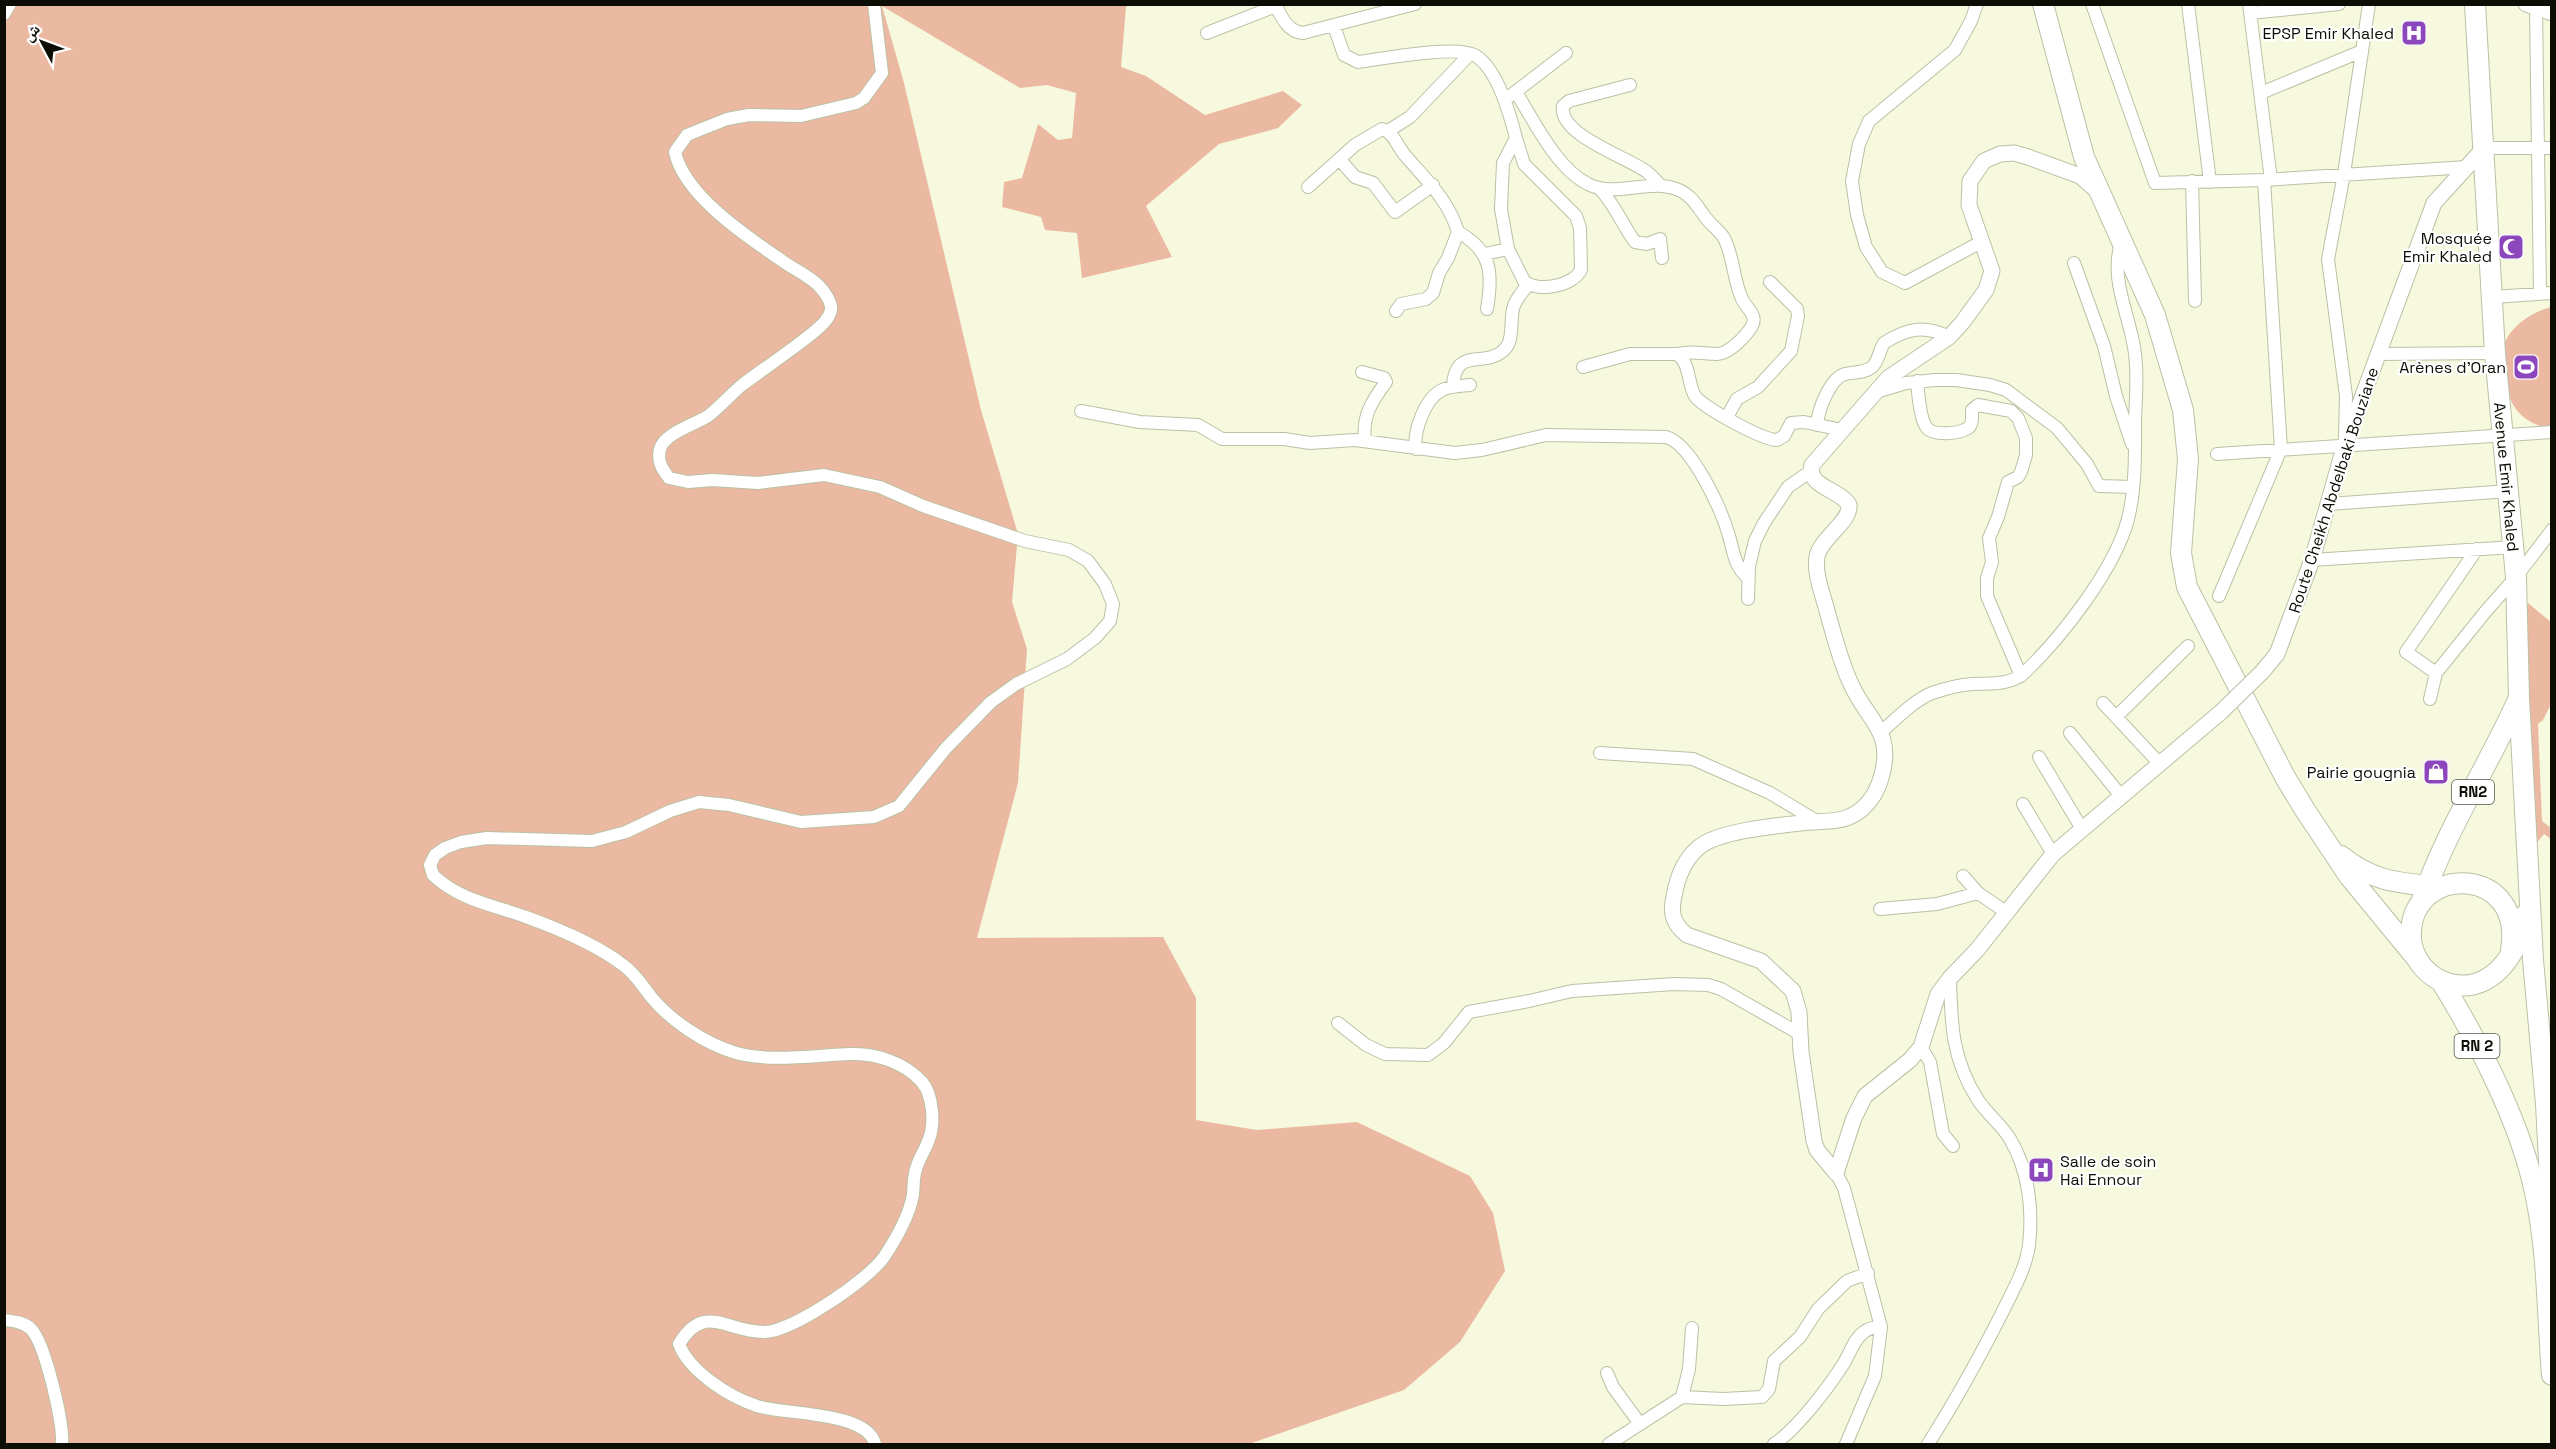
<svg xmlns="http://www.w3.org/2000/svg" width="2556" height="1449" font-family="'Space Grotesk','Noto Naskh Arabic',sans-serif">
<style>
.green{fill:#ebb9a1}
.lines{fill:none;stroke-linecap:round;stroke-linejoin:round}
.minor-casing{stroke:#bcc0a5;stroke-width:14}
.tertiary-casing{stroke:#bcc0a5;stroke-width:17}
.primary-casing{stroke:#bcc0a5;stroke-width:22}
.minor{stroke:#fff;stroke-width:12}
.tertiary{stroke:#fff;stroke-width:15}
.primary{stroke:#fff;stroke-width:20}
.tertiary-bridge-casing{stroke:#bcc0a5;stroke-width:17;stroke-linecap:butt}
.tertiary-bridge{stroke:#fff;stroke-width:15}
.labels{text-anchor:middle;stroke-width:4.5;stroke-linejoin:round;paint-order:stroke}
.shield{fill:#fff;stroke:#555650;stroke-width:1.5}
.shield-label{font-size:15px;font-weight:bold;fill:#0c0d05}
.poi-label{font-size:16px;fill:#0c0d05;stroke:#fff;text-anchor:end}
.street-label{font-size:16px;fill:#0c0d05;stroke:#fff}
</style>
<rect width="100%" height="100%" fill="#f6f9dd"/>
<path class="green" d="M5,5H1129L1126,7L1121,67L1146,76L1205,115L1283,91L1302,105L1278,128L1219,144L1146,206L1172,257L1082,278L1077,233L1045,230L1041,217L1002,207L1004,182L1022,178L1038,124L1058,140L1072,138L1076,93L1047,85L1020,88L882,6L904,83L981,410L1018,534L1012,602L1027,649L1018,783L977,938L1163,937L1196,998V1120L1257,1130L1357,1122L1470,1176L1493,1213L1505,1271L1460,1342L1404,1390L1249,1444H5Z
M2551,307V429C2522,423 2509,407 2505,379C2504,372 2500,363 2501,356C2504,330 2529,313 2551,307Z
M2528,603L2552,623L2551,704L2543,720L2538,724L2542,821L2551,828V839L2544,834L2534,846L2521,634Z"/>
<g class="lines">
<g class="minor-casing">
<path id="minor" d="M874,4L882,73L864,98L856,103L801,116L749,115L727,119L687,135L675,152C684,195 746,236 781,260C793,269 808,275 819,286C824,291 832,302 831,310C829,319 822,325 815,331C792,350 766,367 742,385C730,395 720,407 708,416C696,424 664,433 660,449C657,461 662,469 669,478L688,482L712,480L758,483L824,475L880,487L923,506L1025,541L1069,550L1088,561L1105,584L1113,604L1110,621L1095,638L1067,659L1016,684L991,702L946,748L899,806L874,817L801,822L729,805L699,802L670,811L626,832L592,841L487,838L461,842L445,848L435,855L430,865L433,875C459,900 493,905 526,917C559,929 596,944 623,965C635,973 643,987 652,998C672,1022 705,1043 733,1052C767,1063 816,1055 851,1054C876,1053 905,1063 922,1082C933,1095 935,1124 929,1139C926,1148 920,1157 917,1166C913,1176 914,1184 913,1195C909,1216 896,1239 884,1257C868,1280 793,1331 765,1332C727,1333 705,1301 679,1344C689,1371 729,1397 757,1406C785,1415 867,1411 875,1444
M1275,4C1282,18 1287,31 1303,33L1415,4
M1977,4L1971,21L1955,50L1869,121L1859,144L1852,181L1857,215L1866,247L1882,272L1905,283L1981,242
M2092,4L2155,183L2264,180L2468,167
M2188,4L2210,182
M2249,4L2271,180
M2536,8L2540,294
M2250,13L2339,4
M4,14L10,4
M1334,26L1344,55L1358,62C1382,59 1458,44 1476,56C1498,70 1510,115 1516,138
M1207,33L1276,6
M1630,85L1569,101L1563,106C1558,135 1627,157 1647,172C1652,176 1656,181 1660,185
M1516,92C1534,121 1557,169 1588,184C1617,199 1652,176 1681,191C1693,197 1698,208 1706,218C1711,225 1719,230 1724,238C1734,257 1733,280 1742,299C1746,308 1758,315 1752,326C1746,336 1729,354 1717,354C1701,354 1694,350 1677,354
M2261,93L2362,51
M1510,96L1566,53
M1388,131L1410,117L1470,54
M1516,138L1524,164L1576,216L1580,228L1581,269C1575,286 1537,293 1524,281L1508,249L1501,209L1503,163Z
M2484,148H2552
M1340,160L1355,177L1373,183L1395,212L1433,185
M2192,181L2195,301
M1308,187L1355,145L1382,129C1393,132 1397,145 1404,154C1425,179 1448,199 1458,232L1448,258L1439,273L1433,293L1426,299L1401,304L1396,311
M1600,189C1615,205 1622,224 1635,242L1647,244L1660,239L1662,258
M1458,232C1492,251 1493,273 1487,309
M1485,254L1508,249
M2074,263L2104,346L2116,396L2132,444
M2493,297L2552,293
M2378,354L2495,353
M1583,367L1630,354H1677C1691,364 1687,383 1695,396C1702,407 1763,440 1777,440L1784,436L1791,423L1804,422L1842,430
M1362,372L1384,378L1386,382C1372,401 1362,416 1365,440
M1917,381C1918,392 1920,420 1927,428C1934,436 1959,434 1968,428C1973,425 1972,416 1972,410L1978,405L2011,411L2018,418L2026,438V455L2021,472L2018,477L2008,482L1998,517L1989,538L1992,562L1987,578V596L2021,676
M1453,387C1455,345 1484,369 1504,350C1514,341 1510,322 1513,309C1515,300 1522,292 1528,285
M1876,392L1906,383L1935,380H1956L1990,385L2006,390L2057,428L2087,464L2099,486L2133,487
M1081,411L1140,422L1198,425L1222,439H1284L1310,443L1355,440L1455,453L1482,450L1546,435L1666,437C1692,444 1722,511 1729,536C1734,553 1734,565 1747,577
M1727,417L1737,399L1758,387L1791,351L1798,316L1797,309L1770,282
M1817,425C1818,410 1830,378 1845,374C1853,372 1865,373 1872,367C1879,361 1879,350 1884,343C1907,328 1925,325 1949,337
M2345,437L2346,396L2328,259L2344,174L2369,4
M1416,449C1413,432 1425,398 1442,390C1450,386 1462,386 1470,385
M2217,454L2552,432
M2329,504L2509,491
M2312,560L2514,547
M2219,596L2281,449L2264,180
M1748,599L1749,566L1755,541L1764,523L1788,487L1811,471
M2436,673L2406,652L2477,549
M2430,699L2436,673L2486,611L2516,577L2552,530
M2103,703L2160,764
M2117,716L2188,646
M1881,732C1896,719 1913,701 1932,693C1944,689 1959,685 1972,684C1989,683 2009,686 2024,673C2061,638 2115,569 2128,519C2136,487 2135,453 2135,420C2136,396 2138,371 2134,347C2128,311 2109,277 2122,240
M2070,733L2121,796
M1600,753L1693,759L1770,793L1818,822
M2039,757L2082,829
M2023,804L2053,854
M1963,876L1978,893L2006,912
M1880,909L1937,904L1978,893
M1338,1023L1366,1045L1385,1054L1428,1055L1444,1043L1469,1012L1529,1001L1572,991L1674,984L1708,985L1721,989L1800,1034
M1921,1047L1930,1062L1943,1134L1953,1146
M1836,1173L1844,1188L1881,1327L1875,1376L1846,1444
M4,1320C13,1321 24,1322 31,1329C45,1343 64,1424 62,1444
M1607,1373L1613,1387L1640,1424
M1682,1397L1723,1399L1762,1397L1769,1389L1774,1361L1800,1337L1818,1309L1847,1281L1868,1273
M1609,1444L1682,1397L1689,1369L1692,1328
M1774,1444C1796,1430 1829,1387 1844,1363C1850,1353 1854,1339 1864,1332C1869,1328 1875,1327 1881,1327
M1928,1444C1955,1402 1979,1358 2002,1313C2012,1292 2026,1269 2029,1245C2033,1211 2029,1170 2010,1139C2002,1125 1987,1114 1978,1100C1952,1060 1951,1024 1950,978"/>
</g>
<g class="tertiary-casing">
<path id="tertiary" d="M2526,4L2552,13
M2262,672L2277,654L2312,560L2345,444L2434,203L2484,148
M1836,1173L1817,1150L1814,1141L1801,1052L1799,1012L1793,991L1761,961L1687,935C1673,924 1670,913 1674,896C1677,879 1684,860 1698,848C1718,830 1783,825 1811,822C1831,821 1847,822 1862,809C1871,801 1878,789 1881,778C1895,731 1868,722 1851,684C1840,661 1834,635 1827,611C1823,595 1814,573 1817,557C1820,538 1851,522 1849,505C1840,489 1806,487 1812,465L1888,378L1949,337L1962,323L1986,290L1992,271L1969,205L1970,181L1984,161L2000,154L2014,153L2028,157L2080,176L2097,191
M1836,1173L1854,1118L1865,1096L1910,1060L1921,1047L1938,994L1950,978L1977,950L2053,854L2221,712"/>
</g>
<g class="primary-casing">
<g id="primary">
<path d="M2043,4L2084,157L2155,315L2183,410L2188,459L2181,553L2187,587L2285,777L2305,810L2349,876L2418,960"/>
<path id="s1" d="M2475,4L2495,353L2516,577L2519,698L2533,960L2546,1104L2552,1220"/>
<path d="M2341,856C2373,882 2399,883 2439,887"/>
<path d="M2421,903C2445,832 2487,768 2518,700"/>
<path d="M2511,950C2525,866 2415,863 2411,931C2408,969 2449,997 2483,981C2507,970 2523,937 2526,914"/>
<path d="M2441,981C2478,1041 2519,1120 2534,1188C2548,1249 2547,1313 2552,1375"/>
</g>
</g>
<use href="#minor" class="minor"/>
<use href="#tertiary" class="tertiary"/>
<use href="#primary" class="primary"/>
<g class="tertiary-bridge-casing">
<path id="tertiary-bridge" d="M2221,712L2262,672"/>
</g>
<use href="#tertiary-bridge" class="tertiary-bridge"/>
</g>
<defs>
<g id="hospital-square" transform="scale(1.35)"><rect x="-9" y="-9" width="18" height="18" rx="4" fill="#8b47bb" stroke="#fff"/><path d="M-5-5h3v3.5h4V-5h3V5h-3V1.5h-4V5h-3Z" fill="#fff"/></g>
<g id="mosque-square" transform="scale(1.35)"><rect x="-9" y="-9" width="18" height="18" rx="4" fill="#8b47bb" stroke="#fff"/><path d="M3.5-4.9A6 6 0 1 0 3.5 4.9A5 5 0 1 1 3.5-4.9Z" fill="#fff"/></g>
<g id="stadium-square" transform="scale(1.35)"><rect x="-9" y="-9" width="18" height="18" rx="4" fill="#8b47bb" stroke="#fff"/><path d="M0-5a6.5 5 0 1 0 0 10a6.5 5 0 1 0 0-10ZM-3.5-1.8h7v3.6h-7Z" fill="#fff"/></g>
<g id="shop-square" transform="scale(1.35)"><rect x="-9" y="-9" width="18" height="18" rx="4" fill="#8b47bb" stroke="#fff"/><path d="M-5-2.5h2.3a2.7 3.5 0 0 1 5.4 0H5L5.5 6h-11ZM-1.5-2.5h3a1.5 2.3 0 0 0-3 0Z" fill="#fff"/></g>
</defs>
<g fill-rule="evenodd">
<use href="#hospital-square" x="2414" y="33"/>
<use href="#mosque-square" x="2511" y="247"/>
<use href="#stadium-square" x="2526" y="367"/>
<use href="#shop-square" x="2436" y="772"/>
<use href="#hospital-square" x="2041" y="1170"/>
</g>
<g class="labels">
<g class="shield">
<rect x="2452" y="780" width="42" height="24" rx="4.5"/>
<rect x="2454.5" y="1034" width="45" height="24" rx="4.5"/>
</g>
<g class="shield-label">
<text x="2473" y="797">RN2</text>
<text x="2477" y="1051">RN 2</text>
</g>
<g class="poi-label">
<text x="2394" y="39">EPSP Emir Khaled</text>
<text x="2492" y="244">Mosquée<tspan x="2492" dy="18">Emir Khaled</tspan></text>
<text x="2506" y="373">Arènes d'Oran</text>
<text x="2416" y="778">Pairie gougnia</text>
<text x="2060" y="1167" text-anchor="start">Salle de soin<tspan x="2060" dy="18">Hai Ennour</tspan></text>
</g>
<g class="street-label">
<text dy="6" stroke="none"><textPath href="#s1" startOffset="474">Avenue Emir Khaled</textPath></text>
<text transform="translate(2333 490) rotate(-72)" y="6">Route Cheikh Abdelbaki Bouziane</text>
</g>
</g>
<rect width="2556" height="1449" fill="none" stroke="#0c0d05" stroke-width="12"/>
<g transform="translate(42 42) rotate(311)" stroke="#ffffff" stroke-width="4.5" paint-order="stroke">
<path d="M0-4.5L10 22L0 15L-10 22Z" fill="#0c0d05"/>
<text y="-9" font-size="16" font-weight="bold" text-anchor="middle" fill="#0c0d05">ش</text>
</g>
</svg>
